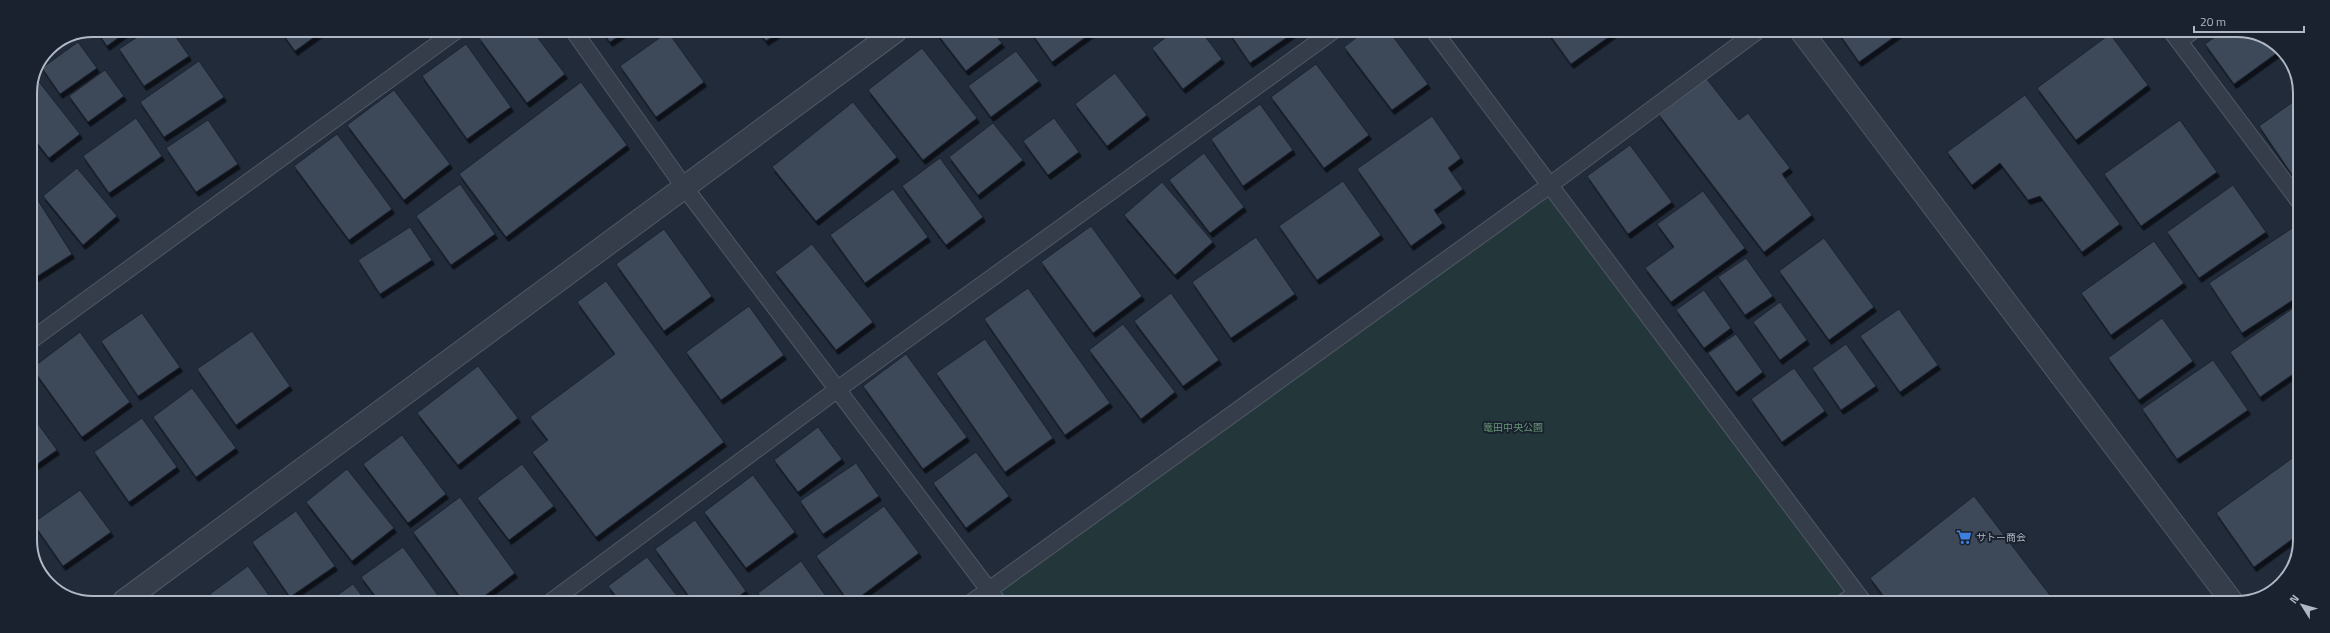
<svg xmlns="http://www.w3.org/2000/svg" width="2330" height="633" font-family="'Titillium Web','Noto Sans JP',sans-serif">
<style>
.green{fill:#23373b}
.building{fill:#3d4959;stroke:#1c2431;filter:url(#shadow)}
.lines{fill:none;stroke-linecap:round;stroke-linejoin:round}
.service-casing{stroke:#505865;stroke-width:18}
.minor-casing{stroke:#505865;stroke-width:24}
.tertiary-casing{stroke:#505865;stroke-width:24}
.service{stroke:#353d4a;stroke-width:16}
.minor{stroke:#353d4a;stroke-width:22}
.tertiary{stroke:#353d4a;stroke-width:22}
.labels{text-anchor:middle;stroke-width:4;stroke-linejoin:round;paint-order:stroke}
.park-label{font-size:10px;fill:#679774;stroke:#1a222f}
.poi-label{font-size:10px;fill:#b0b8c6;stroke:#1a222f;text-anchor:start}
.rim{fill:none;stroke:#b0b8c6;stroke-width:2}
</style>
<defs>
<filter id="shadow"><feDropShadow dx="2.5" dy="4.5" stdDeviation="0" flood-color="#0009"/></filter>
</defs>
<rect width="100%" height="100%" fill="#212b3a"/>
<path class="green" d="M1550,185L1856,593L1843,603L998,602L988,590Z"/>
<path class="building" d="M96,30H129L107,46Z
M148,30H171L189,56L144,86L119,49Z
M280,30H324L295,51Z
M489,30H532L565,74L527,103L479,38Z
M601,30L626,31L610,42Z
M758,31H781L766,41Z
M935,31H992L1002,43L966,71Z
M1030,31H1094L1052,62Z
M1174,31H1201L1222,59L1183,89L1152,48Z
M1228,31H1296L1250,63Z
M1365,31H1389L1428,84L1392,110L1344,47Z
M1547,31H1617L1571,64Z
M668,32L704,82L656,117L620,66Z
M1838,32H1901L1859,62Z
M2222,32H2253L2281,50L2234,84L2205,44Z
M2110,34L2148,85L2076,140L2037,88Z
M78,42L97,68L60,94L42,68Z
M466,44L511,107L467,139L422,76Z
M922,48L977,118L923,160L868,90Z
M1016,51L1039,81L991,117L968,86Z
M199,61L224,97L164,137L140,102Z
M1316,64L1369,135L1324,168L1271,97Z
M105,70L124,96L88,122L69,96Z
M1115,73L1147,115L1107,146L1075,104Z
M36,78L80,134L49,158L30,134V93Z
M1706,78L1739,120L1748,113L1790,168L1782,174L1812,215L1764,252L1659,115Z
M581,82L627,145L506,237L459,174Z
M394,90L450,164L404,200L347,125Z
M2025,95L2120,224L2082,252L2040,196L2028,200L2000,163L1972,185L1947,152Z
M2300,97L2299,185L2259,126Z
M853,102L897,157L816,221L772,167Z
M1260,104L1293,150L1243,186L1211,139Z
M1432,116L1461,158L1448,168L1463,189L1434,210L1443,223L1411,246L1357,169Z
M136,118L162,156L109,193L83,156Z
M1054,118L1079,152L1048,175L1023,141Z
M208,120L238,164L196,192L166,148Z
M2180,120L2217,172L2141,226L2104,174Z
M993,123L1023,160L978,195L949,157Z
M337,134L392,209L349,240L294,166Z
M1630,145L1672,202L1628,234L1587,176Z
M1204,153L1244,207L1210,233L1169,180Z
M940,158L983,217L946,245L902,186Z
M77,168L117,216L83,245L43,196Z
M1343,181L1381,235L1317,280L1279,226Z
M1162,182L1213,242L1175,275L1124,215Z
M460,184L495,234L451,265L416,216Z
M2233,185L2266,232L2199,278L2167,232Z
M30,188L72,254L30,281Z
M893,189L928,237L865,283L830,235Z
M1703,191L1745,248L1671,302L1645,268L1674,247L1657,224Z
M1091,226L1142,296L1093,333L1041,262Z
M410,227L432,260L380,294L358,260Z
M2294,227L2299,234V296L2242,333L2209,283Z
M664,229L712,296L664,331L616,264Z
M1256,237L1295,294L1231,338L1192,282Z
M1824,238L1874,307L1829,340L1779,271Z
M2154,241L2184,283L2111,335L2081,293Z
M812,244L873,322L836,350L775,272Z
M1746,258L1773,296L1745,315L1718,277Z
M606,281L724,442L596,537L532,452L548,440L530,417L615,354L577,302Z
M1028,288L1110,403L1065,435L984,319Z
M1704,290L1731,328L1704,348L1676,310Z
M1171,293L1219,360L1183,386L1134,321Z
M1780,302L1807,340L1780,360L1753,322Z
M2299,304V370L2260,397L2230,352Z
M749,306L784,355L721,400L686,352Z
M1899,309L1938,365L1900,392L1860,336Z
M142,313L180,367L138,396L101,341Z
M2162,318L2193,361L2139,400L2108,358Z
M1123,324L1175,392L1141,419L1089,350Z
M252,331L290,386L236,425L197,369Z
M80,332L130,402L82,437L32,368Z
M1736,334L1763,372L1736,392L1708,353Z
M985,339L1053,438L1005,472L936,373Z
M1846,344L1876,386L1841,410L1812,368Z
M906,354L967,437L923,469L863,386Z
M2213,360L2248,410L2177,459L2142,409Z
M478,366L518,418L458,465L417,413Z
M1794,368L1825,411L1782,442L1751,399Z
M192,388L236,448L196,477L153,417Z
M30,413L57,450L30,469Z
M142,418L177,467L129,502L94,452Z
M818,427L842,459L798,492L774,460Z
M402,435L446,494L408,523L363,464Z
M976,452L1009,496L966,528L933,483Z
M2298,454V535L2254,567L2216,513Z
M856,463L879,496L823,534L800,501Z
M522,464L554,506L509,540L477,498Z
M347,469L394,528L352,561L306,502Z
M753,475L795,532L746,568L704,512Z
M80,490L111,532L63,566L33,523Z
M1974,496L2056,603H1889L1870,578Z
M460,497L515,573L478,601H463L413,532Z
M884,506L919,553L853,602H849L816,556Z
M296,511L335,566L290,597L252,542Z
M695,520L746,591L731,602H693L655,549Z
M30,544L51,575L45,580Z
M403,547L442,601H379L361,577Z
M647,557L681,601H620L608,586Z
M801,561L830,602H764L758,593Z
M248,566L273,601H215L210,594Z
M353,584L366,601H329Z"/>
<g class="lines">
<g class="service-casing">
<path id="service" d="M573,30L685,188L998,602
M1434,31L1864,603
M2172,32L2299,201
M2179,41L2191,32
M30,341L457,30
M552,601L838,389L1333,31
M972,602L1550,185L1756,32
M1843,603L1856,593"/>
</g>
<g class="minor-casing">
<path id="minor" d="M124,601L896,31"/>
</g>
<g class="tertiary-casing">
<path id="tertiary" d="M1802,32L2233,603"/>
</g>
<use href="#service" class="service"/>
<use href="#minor" class="minor"/>
<use href="#tertiary" class="tertiary"/>
</g>
<defs>
<g id="supermarket-bare" transform="scale(1.2)"><path d="M-6-5.5h2.5l.6 2H6L4.5 2H-2.5L-4.4-4H-6ZM-1.5 3.2a1.3 1.3 0 1 0 .1 0ZM3 3.2a1.3 1.3 0 1 0 .1 0Z" fill="#3f7fe0" stroke="#1a222f" stroke-width="2.5" paint-order="stroke"/></g>
</defs>
<g fill-rule="evenodd">
<use href="#supermarket-bare" x="1964" y="537"/>
</g>
<g class="labels">
<g class="park-label">
<text x="1513" y="431">篭田中央公園</text>
</g>
<g class="poi-label">
<text x="1976" y="541">サトー商会</text>
</g>
</g>
<path d="M0 0H2330V633H0ZM93 37H2237A56 56 0 0 1 2293 93V540A56 56 0 0 1 2237 596H93A56 56 0 0 1 37 540V93A56 56 0 0 1 93 37Z" fill="#1a222f" fill-rule="evenodd"/>
<path class="rim" d="M93 37H2237A56 56 0 0 1 2293 93V540A56 56 0 0 1 2237 596H93A56 56 0 0 1 37 540V93A56 56 0 0 1 93 37Z"/>
<g transform="translate(2302 605) rotate(307)" stroke="#1a222f" stroke-width="3" paint-order="stroke">
<path d="M0-3L7 15L0 10L-7 15Z" fill="#b0b8c6"/>
<text y="-6" font-size="11" font-weight="bold" text-anchor="middle" fill="#b0b8c6">N</text>
</g>
<path d="M2194 26v6h110v-6" fill="none" stroke="#b0b8c6" stroke-width="2"/>
<text x="2200" y="26" font-size="12" fill="#b0b8c6" stroke="#1a222f" stroke-width="3" paint-order="stroke">20 m</text>
</svg>
